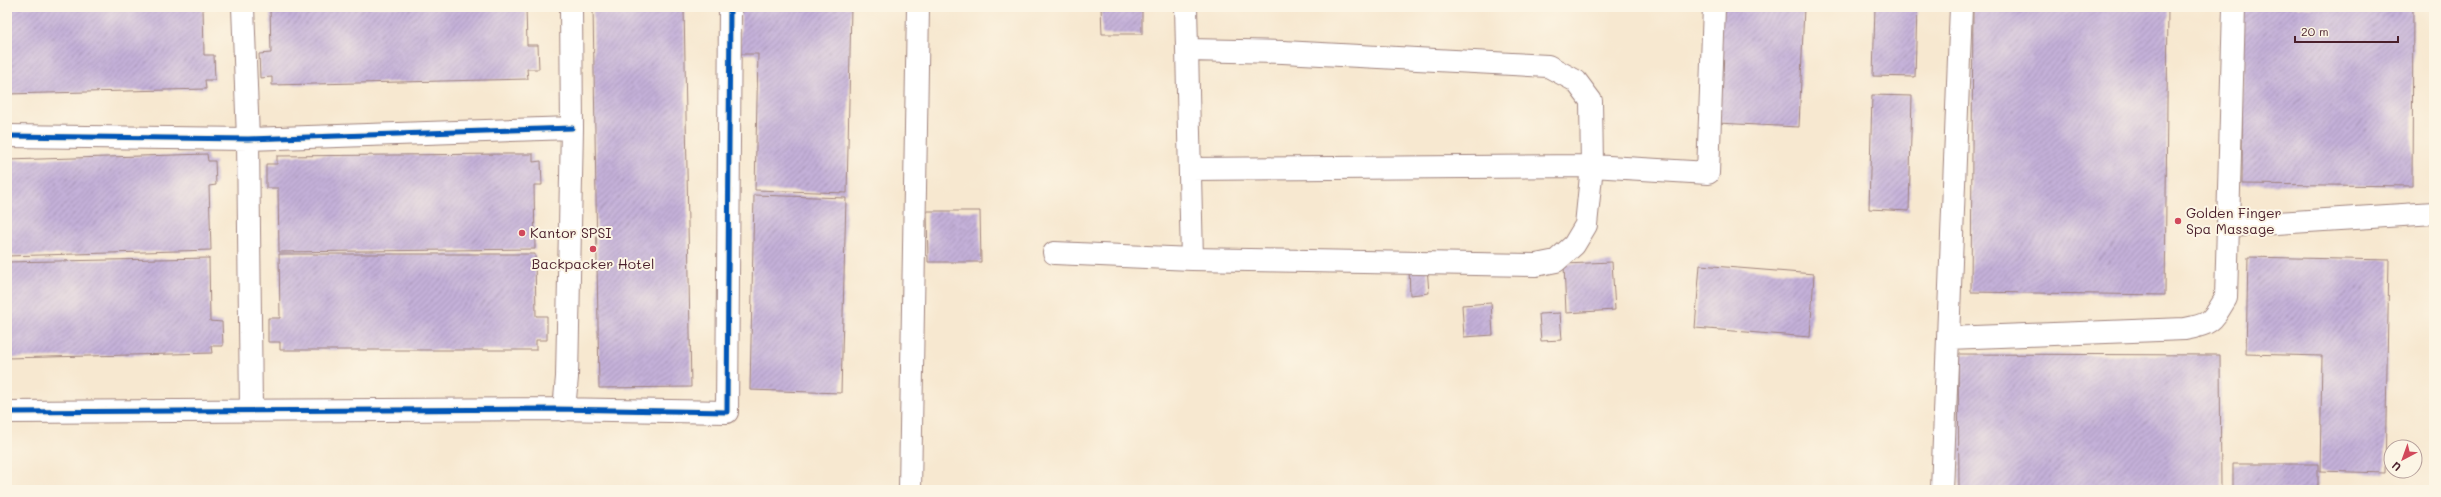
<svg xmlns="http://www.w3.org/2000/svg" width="2441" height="497" font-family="Mali,sans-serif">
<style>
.building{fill:url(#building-hatch)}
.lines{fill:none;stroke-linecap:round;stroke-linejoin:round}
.minor-casing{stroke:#a0847e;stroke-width:24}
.minor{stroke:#fff;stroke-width:22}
.cycleway-casing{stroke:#fcf5e5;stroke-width:8}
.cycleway{stroke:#0057b8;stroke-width:5}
.poi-dot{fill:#d1495b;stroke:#fcf5e5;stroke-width:1.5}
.labels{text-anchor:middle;stroke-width:4;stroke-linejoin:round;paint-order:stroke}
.poi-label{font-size:14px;fill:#4a1f2b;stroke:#fcf5e5;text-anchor:start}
</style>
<defs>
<pattern id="building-hatch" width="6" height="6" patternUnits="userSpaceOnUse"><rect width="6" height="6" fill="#c4b1d9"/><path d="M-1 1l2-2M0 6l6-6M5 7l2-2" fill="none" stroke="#a18fb0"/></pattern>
</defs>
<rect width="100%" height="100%" fill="#fcf5e5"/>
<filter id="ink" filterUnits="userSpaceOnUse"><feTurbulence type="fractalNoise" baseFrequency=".025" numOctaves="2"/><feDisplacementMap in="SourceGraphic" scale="8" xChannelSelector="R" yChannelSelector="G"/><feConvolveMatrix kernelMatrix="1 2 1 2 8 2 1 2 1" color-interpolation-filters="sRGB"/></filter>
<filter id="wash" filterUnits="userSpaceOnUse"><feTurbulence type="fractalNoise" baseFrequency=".012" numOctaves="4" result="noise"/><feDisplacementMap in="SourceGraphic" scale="16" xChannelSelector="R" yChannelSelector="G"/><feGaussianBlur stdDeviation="0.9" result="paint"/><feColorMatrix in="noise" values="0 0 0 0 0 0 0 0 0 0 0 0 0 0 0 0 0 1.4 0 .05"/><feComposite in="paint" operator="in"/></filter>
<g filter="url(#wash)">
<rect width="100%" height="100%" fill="#f7e8d0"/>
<g id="blocks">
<path class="building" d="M7,7H203L204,55H214L215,80H205L206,89L7,94Z
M270,7H526L527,45H538L539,69H527L528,79L272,85V77L260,78L259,54L271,53Z
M593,7H684L691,387L599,388Z
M741,7H851L847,193L755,190L758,54H740Z
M1101,7H1142V34H1102Z
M1721,7H1804L1799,127L1717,123Z
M1875,7H1917L1915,77L1873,76Z
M1973,7H2168L2165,295L1971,292Z
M2243,7H2413L2412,186L2242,184Z
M1872,95L1912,96L1909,211L1869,209Z
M207,154L208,161H215L216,185L209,186L211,250L7,256V160Z
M507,154H533V162L541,161L542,185H534L535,249L279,252L278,188H266V164H277V156Z
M754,195L846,198L841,393L750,390Z
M927,211H980L981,262H928Z
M279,254H535L536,316H547V340H536V350H280V342H268V318H280Z
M2248,257L2389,260L2385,473L2320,471L2322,356L2246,354Z
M209,258L210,321L222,322L223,346H211L212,353L7,358V262Z
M1612,262L1615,310L1566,313L1564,264Z
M1700,265L1814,274L1810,337L1695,328Z
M1427,267L1429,293L1410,295L1409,268Z
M1491,303L1493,335L1464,337L1462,305Z
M1560,313L1562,340L1541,341L1539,314Z
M1958,354L2220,355L2221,490H1959Z
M2233,464H2318V490H2233Z"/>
</g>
</g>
<g filter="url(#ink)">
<use href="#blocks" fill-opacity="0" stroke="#a0847e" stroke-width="1"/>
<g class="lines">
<g class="minor-casing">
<path id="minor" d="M243,7L248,139L251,410
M1186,7L1192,259
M7,136L248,139L572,128
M1190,169L1592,166L1708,173L1714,7
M2229,226L2434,213
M1054,253L1192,259L1536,265L1556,261L1574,245L1586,225L1592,166L1591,101L1576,81L1548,66L1283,52L1188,50
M1948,338L2185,329C2212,324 2212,321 2226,298L2234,7
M564,410L567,377L572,128L571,7
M7,412L555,409L727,412L730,7
M910,490L918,7
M1942,490L1961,7"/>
</g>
<use href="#minor" class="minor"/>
<g class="cycleway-casing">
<path id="cycleway" d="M7,136L248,139L572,128
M7,412L555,409L727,412L730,7"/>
</g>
<use href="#cycleway" class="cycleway"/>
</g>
</g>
<g class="poi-dot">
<circle cx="2178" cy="221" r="4"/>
<circle cx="522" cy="233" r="4"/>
<circle cx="593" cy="249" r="4"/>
</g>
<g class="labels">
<g class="poi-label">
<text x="2186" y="218">Golden Finger<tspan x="2186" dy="16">Spa Massage</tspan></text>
<text x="530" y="238">Kantor SPSI</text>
<text x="593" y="269" text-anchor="middle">Backpacker Hotel</text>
</g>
</g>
<rect width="2441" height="497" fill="none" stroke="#fcf5e5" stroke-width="24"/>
<g transform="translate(2403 459) rotate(221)"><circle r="19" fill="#fcf5e5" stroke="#b59f9b"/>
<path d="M0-3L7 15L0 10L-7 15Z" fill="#d1495b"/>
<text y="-6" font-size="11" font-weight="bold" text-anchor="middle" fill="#4a1f2b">U</text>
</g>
<path d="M2295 36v6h103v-6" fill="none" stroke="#4a1f2b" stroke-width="2"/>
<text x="2301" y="36" font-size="12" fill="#4a1f2b" stroke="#fcf5e5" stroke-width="3" paint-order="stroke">20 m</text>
</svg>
